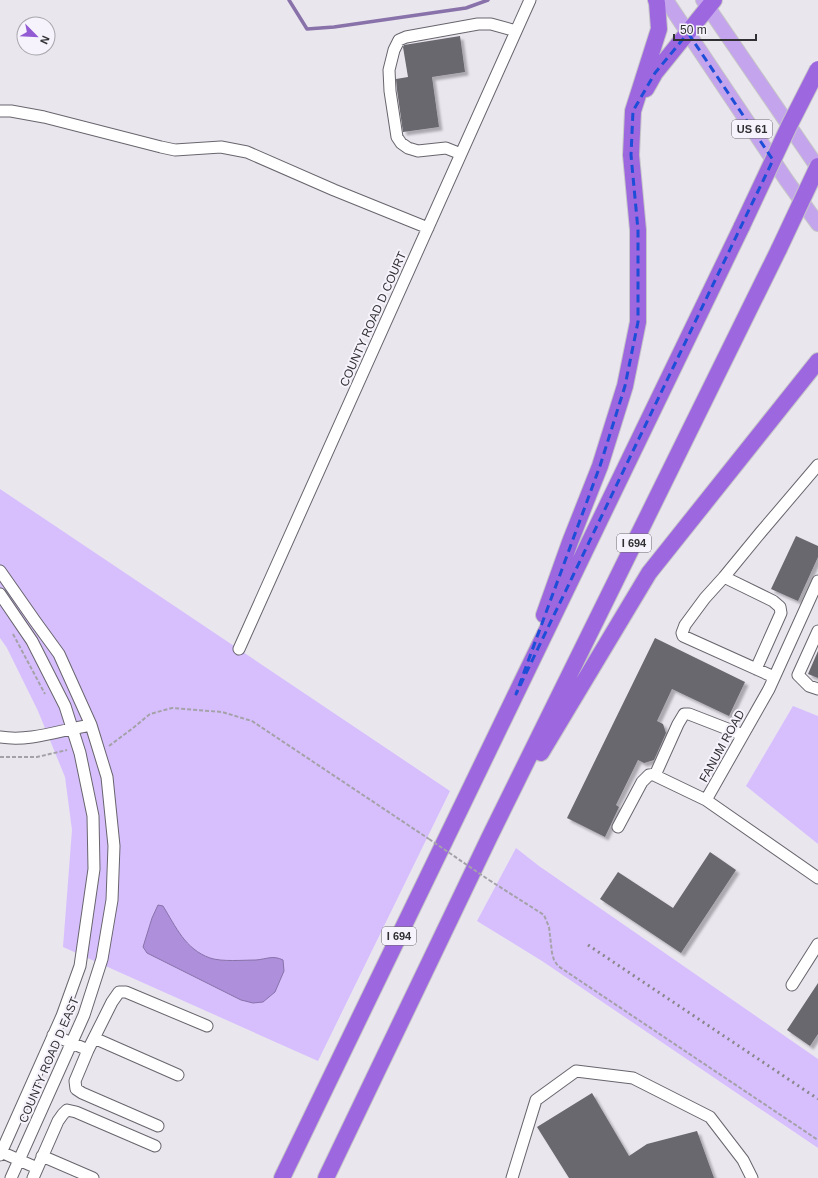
<svg xmlns="http://www.w3.org/2000/svg" width="818" height="1178" font-family="Arial,sans-serif">
<style>
.green{fill:#d7bffe}
.water{fill:#ae8fdb;stroke:#8872a9}
.lines{fill:none;stroke-linecap:round;stroke-linejoin:round}
.stream{stroke:#8872a9;stroke-width:3.5}
.building{fill:#69676e;filter:url(#shadow)}
.minor-casing{stroke:#68656d;stroke-width:13}
.major-casing{stroke:#c5c5c6;stroke-width:16}
.highway-casing{stroke:#c5c5c6;stroke-width:18}
.path{stroke:#a4a2a8;stroke-width:2;stroke-dasharray:4 2;stroke-linecap:butt}
.minor{stroke:#fff;stroke-width:11}
.major{stroke:#c4a4ec;stroke-width:14}
.highway{stroke:#9d68df;stroke-width:16}
.rail{stroke:#89878c;stroke-width:3;stroke-dasharray:2 4;stroke-linecap:butt}
.highway-bridge-casing{stroke:#c5c5c6;stroke-width:18;stroke-linecap:butt}
.path-bridge{stroke:#a4a2a8;stroke-width:2;stroke-dasharray:4 2;stroke-linecap:butt}
.highway-bridge{stroke:#9d68df;stroke-width:16}
.marked{fill:none;stroke:#1d4ed8;stroke-width:3;stroke-dasharray:8 5;stroke-linejoin:round}
.labels{text-anchor:middle;stroke-width:4;stroke-linejoin:round;paint-order:stroke}
.shield{fill:#f6f3fc;stroke:#6c6a6f;stroke-width:1}
.shield-label{font-size:11px;font-weight:bold;fill:#313033}
.street-label{font-size:12px;fill:#313033;stroke:#f6f3fc}
</style>
<defs>
<filter id="shadow"><feDropShadow dx="3.5" dy="3.5" stdDeviation="1" flood-color="#0004"/></filter>
</defs>
<rect width="100%" height="100%" fill="#e9e6ee"/>
<path class="green" d="M0,489L450,791L318,1061L63,947L72,830L65,777L38,711L7,648L0,638Z
M793,706L818,716V844L746,786Z
M516,848L539,866L818,1059V1148L542,961L477,921Z"/>
<path class="water" d="M158,905L163,906C176,927 185,949 210,958C222,962 243,960 256,960C267,959 273,955 283,960L284,971L275,992L263,1002L253,1003L241,1000L147,953L143,947L152,918Z"/>
<g class="lines">
<path class="stream" d="M289,0L307,29L334,27L466,8L488,0"/>
</g>
<path class="building" d="M460,36L465,72L432,77L439,127L403,132L397,90L396,79L408,77L403,47L404,45Z
M796,536L818,546V557L798,601L771,589Z
M655,638L745,682L729,716L672,689L657,721L663,724L666,733L654,760L644,763L638,760L616,805L619,807L605,837L567,818Z
M818,651V678L808,674Z
M710,852L736,870L681,953L600,899L618,872L673,908Z
M818,983V1034L810,1046L787,1030Z
M592,1093L629,1156L647,1144L697,1131L714,1178H569L537,1127Z"/>
<g class="lines">
<g class="minor-casing">
<path id="minor" d="M0,111H11L44,117L161,147L175,150L221,147L247,152L334,190L428,228
M461,154L446,148L418,151L408,148L401,143L397,137L390,91L389,70L394,50L399,40L406,37L478,24H491L516,31
M0,571L35,621L59,654L91,725L107,777L114,846L112,900L102,959L84,1015L11,1178
M724,577L773,601L780,607L781,613L756,669
M818,581L769,689L706,800L818,878
M0,594L32,641L65,706L80,753L93,816L94,869L80,966L62,1016L0,1155
M818,631L798,675L809,686L818,689
M239,649L530,0
M774,677L683,636L682,633L685,625L705,598L724,577L761,532L818,465
M0,737C31,742 60,730 91,725
M706,800L656,776V773L678,724L684,714H689L743,735
M618,827L642,782L649,775L656,774
M792,985L818,944
M53,1035L88,1050
M94,1038L178,1075
M158,1126L82,1093L76,1089L75,1081L88,1050L112,1002L119,992H126L207,1026
M1,1152L37,1168
M42,1156L93,1178
M33,1178L58,1121L63,1114L67,1110L76,1112L155,1146
M512,1178L536,1100L576,1071L633,1078L710,1117L743,1160L752,1178"/>
</g>
<g class="major-casing">
<path id="major" d="M666,0L787,181L818,224
M703,0L818,168"/>
</g>
<g class="highway-casing">
<path id="highway" d="M646,89L655,73L714,0
M544,615L570,542L600,466L625,386L638,322V230L631,155L633,111L659,29L657,3L656,0
M541,753L649,573L818,361
M282,1178L742,226
M326,1178L489,838L779,249"/>
</g>
<path class="path" d="M13,634L45,694
M109,746L133,728L150,714L172,708L222,712L252,721L429,839
M0,757H37L67,750
M489,880L544,915L549,927L552,953L554,960L558,966L818,1140"/>
<use href="#minor" class="minor"/>
<use href="#major" class="major"/>
<use href="#highway" class="highway"/>
<path class="rail" d="M588,945L818,1099"/>
<g class="highway-bridge-casing">
<path id="highway-bridge" d="M742,226L789,126L818,69
M779,249L818,166"/>
</g>
<path class="path-bridge" d="M429,839L489,880"/>
<use href="#highway-bridge" class="highway-bridge"/>
</g>
<path class="marked" d="M688,33L773,160L516,694L600,466L625,386L638,322V230L631,155L633,111L655,73Z"/>
<g class="labels">
<g class="shield">
<rect x="732" y="120" width="40" height="18" rx="3"/>
<rect x="617" y="534" width="34" height="18" rx="3"/>
<rect x="382" y="927" width="34" height="18" rx="3"/>
</g>
<g class="shield-label">
<text x="752" y="133">US 61</text>
<text x="634" y="547">I 694</text>
<text x="399" y="940">I 694</text>
</g>
<g class="street-label">
<text transform="translate(373 319) rotate(-66)" y="4">COUNTY ROAD D COURT</text>
<text transform="translate(722 746) rotate(-61)" y="4">FANUM ROAD</text>
<text transform="translate(49 1060) rotate(-67)" y="4">COUNTY ROAD D EAST</text>
</g>
</g>
<g transform="translate(36 36) rotate(114)"><circle r="19" fill="#f6f3fc" stroke="#a7a5ac"/>
<path d="M0-3L7 15L0 10L-7 15Z" fill="#925bd3"/>
<text y="-6" font-size="11" font-weight="bold" text-anchor="middle" fill="#313033">N</text>
</g>
<path d="M674 34v6h82v-6" fill="none" stroke="#313033" stroke-width="2"/>
<text x="680" y="34" font-size="12" fill="#313033" stroke="#f6f3fc" stroke-width="3" paint-order="stroke">50 m</text>
</svg>
